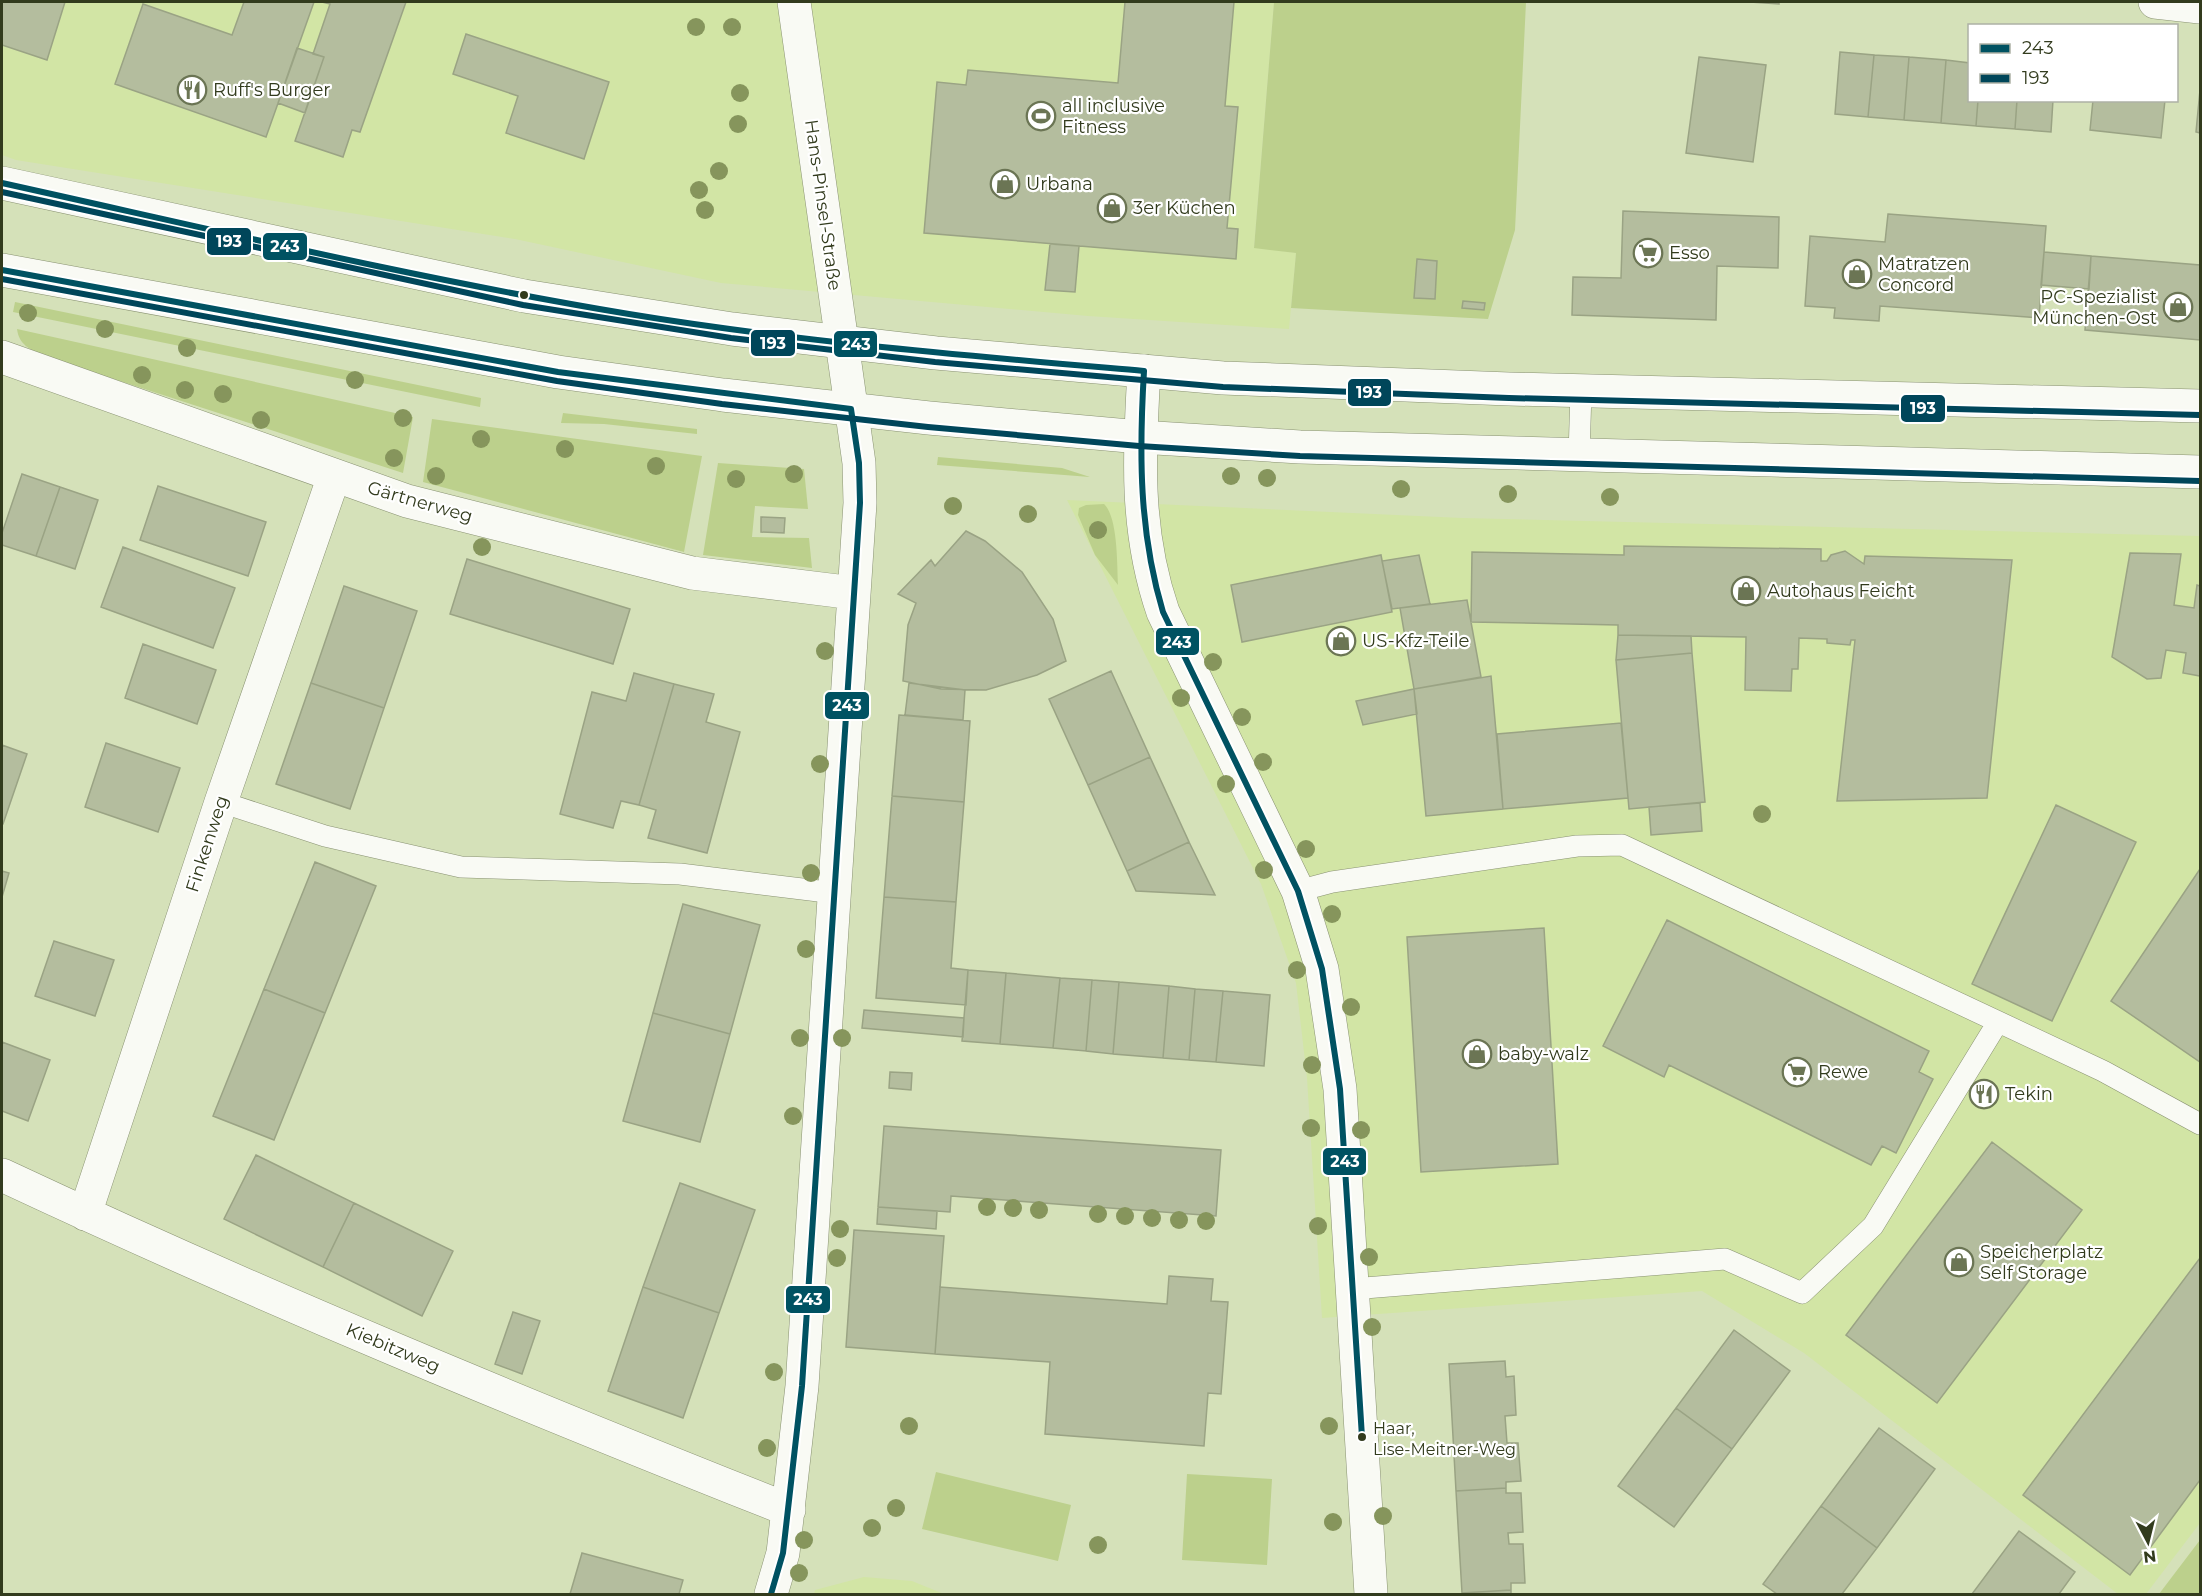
<svg xmlns="http://www.w3.org/2000/svg" width="2202" height="1596" font-family="Montserrat,sans-serif">
<style>
.built{fill:#d2e5a5}
.green{fill:#bcd08c}
.building{fill:#b4bd9e;stroke:#9aa384;stroke-width:1.5}
.lines{fill:none;stroke-linecap:round;stroke-linejoin:round}
.service-casing{stroke:#899272;stroke-width:22}
.minor-casing{stroke:#899272;stroke-width:34}
.primary-casing{stroke:#899272;stroke-width:34}
.service{stroke:#f9faf4;stroke-width:21}
.minor{stroke:#f9faf4;stroke-width:33}
.primary{stroke:#f9faf4;stroke-width:33}
.bus-1-casing{stroke:#fff;stroke-width:10}
.bus-2-casing{stroke:#fff;stroke-width:10}
.bus-1{stroke:#005262;stroke-width:6}
.bus-2{stroke:#00465a;stroke-width:6}
.tree{fill:#86955c}
.bus-dot{fill:#323b1d;stroke:#fff;stroke-width:2}
.labels{text-anchor:middle;stroke-width:4.5;stroke-linejoin:round;paint-order:stroke}
.bus-label{font-size:16px;fill:#323b1d;stroke:#fff;text-anchor:start}
.poi-label{font-size:18px;fill:#323b1d;stroke:#fff;text-anchor:start}
.street-label{font-size:18px;fill:#323b1d;stroke:#fff}
.line-badge{stroke:#fff;stroke-width:2}
.badge-label{font-size:16px;text-anchor:middle;font-weight:bold;fill:#fff}
</style>
<rect width="100%" height="100%" fill="#d5e1b9"/>
<path class="built" d="M2,2H1274L1254,247L1296,253L1289,329L1088,316L721,283L515,239L16,160L2,155Z
M1067,500L1462,518L2200,536V1523L2146,1594H2118L1804,1353L1702,1291L1322,1318L1307,1078L1296,983L1261,884Z
M864,1577L912,1581L944,1594H814L815,1590Z"/>
<path class="green" d="M1274,2H1526L1515,230L1488,319L1291,308L1296,253L1254,248Z
M15,302L481,398L480,407L13,312Z
M17,329L413,417L403,473L43,356C30,349 19,345 17,329Z
M563,413L697,429V434L604,424L561,423Z
M432,419L702,456L684,552L423,482Z
M938,457L1062,468L1090,477L937,465Z
M718,463L804,469L808,509L755,506L752,537L809,538L812,568L703,555Z
M1104,504C1118,517 1117,565 1118,585L1095,555L1078,515L1079,508L1086,505Z
M936,1472L1071,1505L1058,1561L922,1529Z
M1187,1474L1272,1479L1267,1565L1182,1560Z
M2200,1540V1594H2159Z"/>
<path class="building" d="M2,2H65L47,60L2,45Z
M244,2H314L266,137L115,84L143,4L232,35Z
M322,2H412H406L360,132L352,130L343,157L295,141L324,57L313,54L330,4Z
M1125,2H1234L1225,106L1238,107L1227,228L1238,229L1236,259L924,233L937,82L966,85L968,70L1118,83Z
M1750,2H1779V4Z
M466,34L609,82L584,159L506,133L518,96L453,74Z
M297,48L324,57L305,113L278,103Z
M1840,52L1874,55L1868,117L1835,114Z
M1874,55L1909,57L1904,120L1868,117Z
M1699,57L1766,65L1753,162L1686,153Z
M1909,57L1946,60L1941,123L1904,120Z
M1946,60L1970,63V100H1978L1976,126L1941,123Z
M2200,90V133L2196,132Z
M1978,100H2017L2015,129L1976,126Z
M2017,100H2053L2051,132L2015,129Z
M2093,100H2165L2161,138L2090,130Z
M1623,211L1779,217L1778,268L1717,266L1716,320L1572,315L1573,277L1621,278Z
M1888,214L2046,226L2039,318L1880,306L1879,321L1834,318L1835,308L1805,306L1810,236L1885,242Z
M1050,244L1079,246L1075,292L1045,290Z
M2044,252L2091,256L2089,289L2041,285Z
M2091,256L2200,265V340L2085,330Z
M1417,259L1437,261L1435,299L1414,298Z
M1463,301L1485,303L1484,310L1462,308Z
M22,474L60,487L36,556L2,545V533Z
M158,486L266,522L248,576L140,540Z
M60,487L98,500L75,569L36,556Z
M761,517L785,518L784,533L761,532Z
M966,531L985,541L1022,572L1053,619L1066,661L1037,675L986,690L941,689L903,681L908,625L916,603L898,594L931,560L935,566Z
M1624,546L1821,549V561H1827L1831,555L1845,551L1864,564L1865,556L2012,560L1987,798L1837,801L1855,640H1851L1850,645L1827,643V639L1799,638L1798,669H1792L1791,691L1745,690L1746,637L1618,635V625L1471,622L1472,552L1624,555Z
M123,547L235,588L213,648L101,607Z
M2130,553L2181,554L2174,605L2194,608L2197,585L2200,586V676L2183,673L2186,653L2166,650L2161,678L2147,679L2112,657Z
M1381,555L1392,612L1242,642L1231,585Z
M1419,555L1430,604L1392,609L1382,561Z
M467,559L630,609L613,664L450,614Z
M344,586L417,611L384,708L311,683Z
M1467,600L1481,677L1414,689L1400,608Z
M1618,635L1691,636L1692,653L1616,660Z
M143,644L216,670L197,724L125,698Z
M1692,653L1705,802L1629,809L1616,660Z
M1111,671L1150,757L1088,785L1049,699Z
M634,673L674,684L639,805L621,801L613,828L560,814L592,692L626,701Z
M1491,676L1503,809L1426,816L1414,689Z
M311,683L384,708L350,809L276,784Z
M909,683L965,690L963,720L905,715Z
M674,684L714,694L706,722L740,732L707,853L648,838L656,810L639,805Z
M1414,689L1417,714L1363,725L1356,701Z
M899,715L970,721L964,802L892,796Z
M1621,723L1628,798L1503,809L1497,734Z
M106,743L180,768L158,832L85,807Z
M2,745L27,754L3,824H2Z
M1150,757L1189,842L1127,871L1088,785Z
M892,796L964,802L956,902L884,897Z
M1700,803L1702,831L1651,835L1649,807Z
M2056,805L2136,842L2052,1021L1972,984Z
M1189,842L1215,895L1136,891L1127,871Z
M315,862L376,886L325,1013L264,989Z
M2200,869V1062L2111,1001Z
M2,871L9,873L2,897Z
M884,897L956,902L951,968L968,970L966,1005L876,998Z
M683,904L760,925L730,1034L653,1013Z
M1667,920L1929,1051L1919,1072L1933,1079L1896,1153L1882,1146L1871,1165L1669,1065L1664,1077L1603,1046Z
M1544,928L1558,1164L1421,1172L1407,937Z
M54,941L114,960L95,1016L35,996Z
M968,970L1006,973L1000,1044L962,1041Z
M1006,973L1060,978L1053,1048L1000,1044Z
M1060,978L1092,980L1086,1051L1053,1048Z
M1092,980L1119,982L1113,1054L1086,1051Z
M1119,982L1169,986L1163,1058L1113,1054Z
M1169,986L1195,989L1189,1060L1163,1058Z
M264,989L325,1013L274,1140L213,1116Z
M1195,989L1223,991L1216,1062L1189,1060Z
M1223,991L1270,995L1264,1066L1216,1062Z
M864,1010L964,1018L963,1037L862,1028Z
M653,1013L730,1034L700,1142L623,1121Z
M2,1042L50,1060L28,1121L2,1111Z
M890,1072L912,1073L911,1090L889,1088Z
M884,1126L1221,1150L1216,1216L951,1196L950,1212L878,1207Z
M1992,1142L2082,1210L1937,1403L1846,1335Z
M256,1155L354,1203L323,1267L224,1219Z
M680,1183L755,1210L719,1313L643,1287Z
M354,1203L453,1251L422,1316L323,1267Z
M878,1207L937,1211L936,1229L877,1224Z
M854,1230L944,1236L935,1354L846,1347Z
M2200,1258V1480L2130,1575L2023,1495Z
M1169,1276L1213,1279L1211,1301L1228,1302L1221,1394L1208,1393L1204,1446L1045,1434L1050,1362L935,1354L940,1287L1167,1304Z
M643,1287L719,1313L683,1418L608,1391Z
M513,1312L540,1321L522,1374L495,1364Z
M1734,1330L1790,1371L1732,1449L1676,1408Z
M1505,1361L1506,1377L1514,1376L1516,1415L1505,1416L1507,1443H1518L1521,1481L1506,1482V1488L1456,1491L1449,1364Z
M1676,1408L1732,1449L1674,1527L1618,1486Z
M1879,1428L1935,1469L1877,1548L1821,1506Z
M1506,1488V1493H1521L1523,1532L1508,1533L1509,1544H1523L1525,1583H1511V1590L1462,1593L1456,1491Z
M1821,1506L1877,1548L1842,1594H1777L1763,1584Z
M2019,1531L2075,1572L2059,1594H1972Z
M582,1553L683,1580L679,1594H570Z
M1511,1590V1594H1462V1593Z"/>
<g class="lines">
<g class="service-casing">
<path id="service" d="M1579,456L1581,391
M221,802L325,836L461,867L680,874L835,893
M1298,891L1332,882L1577,846L1622,845L2103,1071L2200,1124
M1352,1289L1725,1259L1802,1293L1873,1226L1998,1022"/>
</g>
<g class="minor-casing">
<path id="minor" d="M2155,2L2200,7
M2,357L407,501L692,573L854,593
M1144,371C1139,455 1135,531 1163,612L1298,891L1322,969L1340,1089L1371,1594
M2,1175C260,1296 524,1405 789,1510
M85,1214L221,802L334,476
M771,1594L783,1553L802,1386L860,503L859,463L794,2"/>
</g>
<g class="primary-casing">
<path id="primary" d="M2,183L524,296L732,329L936,353L1223,378L1509,389L2200,406
M2,270L558,372L723,395L929,418L1140,437L1300,447L2200,472"/>
</g>
<use href="#service" class="service"/>
<use href="#minor" class="minor"/>
<use href="#primary" class="primary"/>
<g class="bus-1-casing">
<path id="bus-1" d="M2,183C210,229 418,279 629,314C799,342 972,356 1144,371
M2,270L558,372L851,409
M1144,371C1139,454 1139,532 1163,612L1298,891L1322,969L1340,1089L1362,1437
M771,1594L783,1553L802,1386L860,503L859,463L851,409"/>
</g>
<g class="bus-2-casing">
<path id="bus-2" d="M2,192L523,305L731,338L935,362L1223,387L1509,398L2200,415
M2,279L557,381L722,404L928,427L1139,446L1300,456L2200,481"/>
</g>
<use href="#bus-1" class="bus-1"/>
<use href="#bus-2" class="bus-2"/>
</g>
<g class="tree">
<circle cx="696" cy="27" r="9"/>
<circle cx="732" cy="27" r="9"/>
<circle cx="740" cy="93" r="9"/>
<circle cx="738" cy="124" r="9"/>
<circle cx="719" cy="171" r="9"/>
<circle cx="699" cy="190" r="9"/>
<circle cx="705" cy="210" r="9"/>
<circle cx="28" cy="313" r="9"/>
<circle cx="105" cy="329" r="9"/>
<circle cx="187" cy="348" r="9"/>
<circle cx="142" cy="375" r="9"/>
<circle cx="355" cy="380" r="9"/>
<circle cx="185" cy="390" r="9"/>
<circle cx="223" cy="394" r="9"/>
<circle cx="403" cy="418" r="9"/>
<circle cx="261" cy="420" r="9"/>
<circle cx="481" cy="439" r="9"/>
<circle cx="565" cy="449" r="9"/>
<circle cx="394" cy="458" r="9"/>
<circle cx="656" cy="466" r="9"/>
<circle cx="794" cy="474" r="9"/>
<circle cx="436" cy="476" r="9"/>
<circle cx="1231" cy="476" r="9"/>
<circle cx="1267" cy="478" r="9"/>
<circle cx="736" cy="479" r="9"/>
<circle cx="1401" cy="489" r="9"/>
<circle cx="1508" cy="494" r="9"/>
<circle cx="1610" cy="497" r="9"/>
<circle cx="953" cy="506" r="9"/>
<circle cx="1028" cy="514" r="9"/>
<circle cx="1098" cy="530" r="9"/>
<circle cx="482" cy="547" r="9"/>
<circle cx="825" cy="651" r="9"/>
<circle cx="1213" cy="662" r="9"/>
<circle cx="1181" cy="698" r="9"/>
<circle cx="1242" cy="717" r="9"/>
<circle cx="1263" cy="762" r="9"/>
<circle cx="820" cy="764" r="9"/>
<circle cx="1226" cy="784" r="9"/>
<circle cx="1762" cy="814" r="9"/>
<circle cx="1306" cy="849" r="9"/>
<circle cx="1264" cy="870" r="9"/>
<circle cx="811" cy="873" r="9"/>
<circle cx="1332" cy="914" r="9"/>
<circle cx="806" cy="949" r="9"/>
<circle cx="1297" cy="970" r="9"/>
<circle cx="1351" cy="1007" r="9"/>
<circle cx="800" cy="1038" r="9"/>
<circle cx="842" cy="1038" r="9"/>
<circle cx="1312" cy="1065" r="9"/>
<circle cx="793" cy="1116" r="9"/>
<circle cx="1311" cy="1128" r="9"/>
<circle cx="1361" cy="1130" r="9"/>
<circle cx="987" cy="1207" r="9"/>
<circle cx="1013" cy="1208" r="9"/>
<circle cx="1039" cy="1210" r="9"/>
<circle cx="1098" cy="1214" r="9"/>
<circle cx="1125" cy="1216" r="9"/>
<circle cx="1152" cy="1218" r="9"/>
<circle cx="1179" cy="1220" r="9"/>
<circle cx="1206" cy="1221" r="9"/>
<circle cx="1318" cy="1226" r="9"/>
<circle cx="840" cy="1229" r="9"/>
<circle cx="1369" cy="1257" r="9"/>
<circle cx="837" cy="1258" r="9"/>
<circle cx="1372" cy="1327" r="9"/>
<circle cx="774" cy="1372" r="9"/>
<circle cx="909" cy="1426" r="9"/>
<circle cx="1329" cy="1426" r="9"/>
<circle cx="767" cy="1448" r="9"/>
<circle cx="896" cy="1508" r="9"/>
<circle cx="1383" cy="1516" r="9"/>
<circle cx="1333" cy="1522" r="9"/>
<circle cx="872" cy="1528" r="9"/>
<circle cx="804" cy="1540" r="9"/>
<circle cx="1098" cy="1545" r="9"/>
<circle cx="799" cy="1573" r="9"/>
</g>
<defs>
<g id="restaurant-ring" transform="scale(1.5)"><circle r="9.5" fill="#fff" stroke="#6b7554" stroke-width="1.5"/><path d="M-5-6h1v4h1v-4h1v4h1v-4h1v5L-1.5 .5V6h-2V.5L-5-1ZM5-6V6H3V1.5H1.5Q1.5-4 5-6Z" fill="#6b7554"/></g>
<g id="stadium-ring" transform="scale(1.5)"><circle r="9.5" fill="#fff" stroke="#6b7554" stroke-width="1.5"/><path d="M0-5a6.5 5 0 1 0 0 10a6.5 5 0 1 0 0-10ZM-3.5-1.8h7v3.6h-7Z" fill="#6b7554"/></g>
<g id="shop-ring" transform="scale(1.5)"><circle r="9.5" fill="#fff" stroke="#6b7554" stroke-width="1.5"/><path d="M-5-2.5h2.3a2.7 3.5 0 0 1 5.4 0H5L5.5 6h-11ZM-1.5-2.5h3a1.5 2.3 0 0 0-3 0Z" fill="#6b7554"/></g>
<g id="supermarket-ring" transform="scale(1.5)"><circle r="9.5" fill="#fff" stroke="#6b7554" stroke-width="1.5"/><path d="M-6-5.5h2.5l.6 2H6L4.5 2H-2.5L-4.4-4H-6ZM-1.5 3.2a1.3 1.3 0 1 0 .1 0ZM3 3.2a1.3 1.3 0 1 0 .1 0Z" fill="#6b7554"/></g>
</defs>
<g fill-rule="evenodd">
<use href="#restaurant-ring" x="192" y="90"/>
<use href="#stadium-ring" x="1041" y="116"/>
<use href="#shop-ring" x="1005" y="184"/>
<use href="#shop-ring" x="1112" y="208"/>
<use href="#supermarket-ring" x="1648" y="253"/>
<use href="#shop-ring" x="1857" y="274"/>
<use href="#shop-ring" x="2178" y="307"/>
<use href="#shop-ring" x="1746" y="591"/>
<use href="#shop-ring" x="1341" y="641"/>
<use href="#shop-ring" x="1477" y="1054"/>
<use href="#supermarket-ring" x="1797" y="1072"/>
<use href="#restaurant-ring" x="1984" y="1094"/>
<use href="#shop-ring" x="1959" y="1262"/>
</g>
<g class="bus-dot">
<circle cx="524" cy="295" r="5"/>
<circle cx="1362" cy="1437" r="5"/>
</g>
<g class="labels">
<g class="bus-label">
<text x="1373" y="1434">Haar,<tspan x="1373" dy="21">Lise-Meitner-Weg</tspan></text>
</g>
<g class="poi-label">
<text x="213" y="96">Ruff's Burger</text>
<text x="1062" y="112">all inclusive<tspan x="1062" dy="21">Fitness</tspan></text>
<text x="1026" y="190">Urbana</text>
<text x="1133" y="214">3er Küchen</text>
<text x="1669" y="259">Esso</text>
<text x="1878" y="270">Matratzen<tspan x="1878" dy="21">Concord</tspan></text>
<text x="2157" y="303" text-anchor="end">PC-Spezialist<tspan x="2157" dy="21">München-Ost</tspan></text>
<text x="1767" y="597">Autohaus Feicht</text>
<text x="1362" y="647">US-Kfz-Teile</text>
<text x="1498" y="1060">baby-walz</text>
<text x="1818" y="1078">Rewe</text>
<text x="2005" y="1100">Tekin</text>
<text x="1980" y="1258">Speicherplatz<tspan x="1980" dy="21">Self Storage</tspan></text>
</g>
<g class="street-label">
<text transform="translate(823 205) rotate(82)" y="6">Hans-Pinsel-Straße</text>
<text transform="translate(420 502) rotate(16)" y="6">Gärtnerweg</text>
<text transform="translate(207 844) rotate(-72)" y="6">Finkenweg</text>
<text transform="translate(393 1348) rotate(23)" y="6">Kiebitzweg</text>
</g>
</g>
<g class="line-badge">
<rect x="206" y="227" width="46" height="29" rx="6" fill="#00465a"/>
<rect x="262" y="232" width="46" height="29" rx="6" fill="#005262"/>
<rect x="750" y="329" width="46" height="28" rx="6" fill="#00465a"/>
<rect x="833" y="330" width="45" height="28" rx="6" fill="#005262"/>
<rect x="1347" y="378" width="45" height="29" rx="6" fill="#00465a"/>
<rect x="1900" y="394" width="46" height="29" rx="6" fill="#00465a"/>
<rect x="1155" y="627" width="45" height="29" rx="6" fill="#005262"/>
<rect x="824" y="691" width="46" height="29" rx="6" fill="#005262"/>
<rect x="1322" y="1147" width="45" height="29" rx="6" fill="#005262"/>
<rect x="785" y="1285" width="46" height="29" rx="6" fill="#005262"/>
</g>
<g class="badge-label">
<text x="229" y="247">193</text>
<text x="285" y="252">243</text>
<text x="773" y="349">193</text>
<text x="856" y="350">243</text>
<text x="1369" y="398">193</text>
<text x="1923" y="414">193</text>
<text x="1177" y="648">243</text>
<text x="847" y="711">243</text>
<text x="1345" y="1167">243</text>
<text x="808" y="1305">243</text>
</g>
<rect width="2202" height="1596" fill="none" stroke="#323b1d" stroke-width="6"/>
<rect x="1968" y="24" width="210" height="78" fill="#ffffff" stroke="#adb1a5" stroke-width="1.5"/>
<rect x="1980" y="44" width="30" height="9" fill="#005262" stroke="#adb1a5" stroke-width="1.5"/>
<text x="2022" y="54" font-size="18" fill="#323b1d">243</text>
<rect x="1980" y="74" width="30" height="9" fill="#00465a" stroke="#adb1a5" stroke-width="1.5"/>
<text x="2022" y="84" font-size="18" fill="#323b1d">193</text>
<g transform="translate(2148 1542) rotate(173)" stroke="#ffffff" stroke-width="4.5" paint-order="stroke">
<path d="M0-4.5L10 22L0 15L-10 22Z" fill="#323b1d"/>
<text y="-9" font-size="16" font-weight="bold" text-anchor="middle" fill="#323b1d">N</text>
</g>
</svg>
